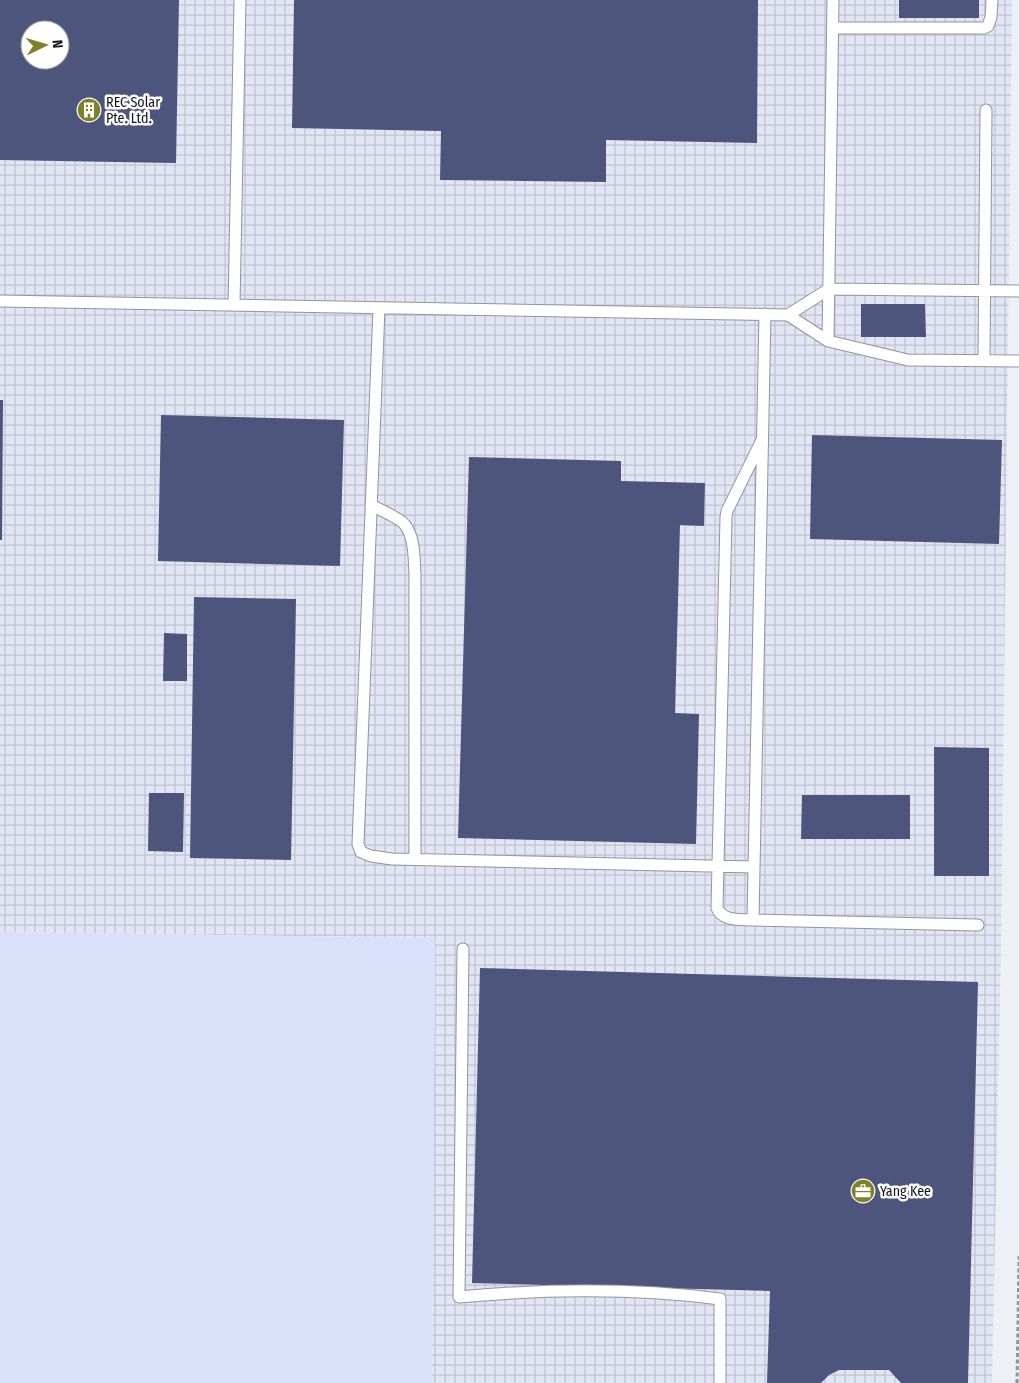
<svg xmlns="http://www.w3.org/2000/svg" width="1019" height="1383" font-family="'Fira Sans Condensed',sans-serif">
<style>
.industrial{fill:url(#industrial-grid);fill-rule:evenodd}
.grass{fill:#dae0f9}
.building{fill:#4d557d;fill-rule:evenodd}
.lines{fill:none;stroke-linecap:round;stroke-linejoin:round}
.lane-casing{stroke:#93949c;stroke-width:13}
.path{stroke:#94959b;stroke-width:3;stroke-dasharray:4 2.5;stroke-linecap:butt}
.lane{stroke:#fff;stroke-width:11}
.labels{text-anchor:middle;stroke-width:5;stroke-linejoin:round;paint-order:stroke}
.poi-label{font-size:14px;fill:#151619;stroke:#fefefe;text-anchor:start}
</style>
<defs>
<pattern id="industrial-grid" width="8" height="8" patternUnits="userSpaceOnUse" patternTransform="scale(1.25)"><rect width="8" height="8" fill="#e1e5f4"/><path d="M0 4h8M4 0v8" fill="none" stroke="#c0c4d1"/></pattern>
</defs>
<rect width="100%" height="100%" fill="#eef0f8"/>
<path class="industrial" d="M0,0H1012L1001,950L992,1383H432L435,938L0,932ZM30,30H60V60H30Z"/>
<path class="grass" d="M0,932L435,938L432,1383H0Z"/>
<path class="building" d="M0,0H179L176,163L0,160ZM30,30H60V60H30Z
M294,0H758L757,143L606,140V182L440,180L441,131L292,128Z
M899,0H979V18H899Z
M861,304H925L926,337H861Z
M0,400H3L2,540H0Z
M161,415L344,420L340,566L158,561Z
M812,435L1002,440L999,544L810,539Z
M469,457L621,461V481L705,483L704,526L680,525L675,713L699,714L696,844L458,838Z
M194,597L296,599L291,860L190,858Z
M164,633L187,634V681H163Z
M934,747L989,748V876H934Z
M149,793H184L183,852L148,851Z
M802,795H910V839H801Z
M480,968L978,982L968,1383H901L889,1370H839L829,1375L821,1383H767L770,1291L472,1283Z"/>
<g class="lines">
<g class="lane-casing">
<path id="lane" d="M833,28H984L988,26L991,17L992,0
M0,301L788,315L828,341L908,360L1019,361
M234,305L240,0
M379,308L358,844L361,852L371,856L392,859L754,867
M788,315L829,289L1019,291
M828,341L833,0
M984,360L986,110
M762,440L727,511L726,517L717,908C723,922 740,919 753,920L978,925
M371,505C380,510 400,518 405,525C415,538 414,559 415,575V859
M753,920L765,314
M463,949L459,1297C545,1289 634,1288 720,1299V1383"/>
</g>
<path class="path" d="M1017,1383L1019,1256"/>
<use href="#lane" class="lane"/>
</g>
<defs>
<g id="building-disc" transform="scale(1.25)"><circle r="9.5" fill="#808029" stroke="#fefefe"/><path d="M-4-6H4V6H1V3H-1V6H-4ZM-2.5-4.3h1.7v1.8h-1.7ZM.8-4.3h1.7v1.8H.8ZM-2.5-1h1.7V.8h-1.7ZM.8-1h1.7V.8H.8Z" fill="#fff"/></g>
<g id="office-disc" transform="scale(1.25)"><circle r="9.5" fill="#808029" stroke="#fefefe"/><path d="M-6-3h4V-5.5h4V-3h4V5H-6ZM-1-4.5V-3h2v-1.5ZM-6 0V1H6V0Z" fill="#fff"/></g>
</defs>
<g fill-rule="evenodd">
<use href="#building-disc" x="89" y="110"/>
<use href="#office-disc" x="863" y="1191"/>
</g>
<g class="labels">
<g class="poi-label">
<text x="106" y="107">REC Solar<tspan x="106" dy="16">Pte. Ltd.</tspan></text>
<text x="880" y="1196">Yang Kee</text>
</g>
</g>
<g transform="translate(45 45) rotate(85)"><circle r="24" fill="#fefefe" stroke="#a1a1a2"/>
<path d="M0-4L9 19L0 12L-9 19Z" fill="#808029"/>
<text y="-8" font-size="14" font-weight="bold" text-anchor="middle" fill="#151619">N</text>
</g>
</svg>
